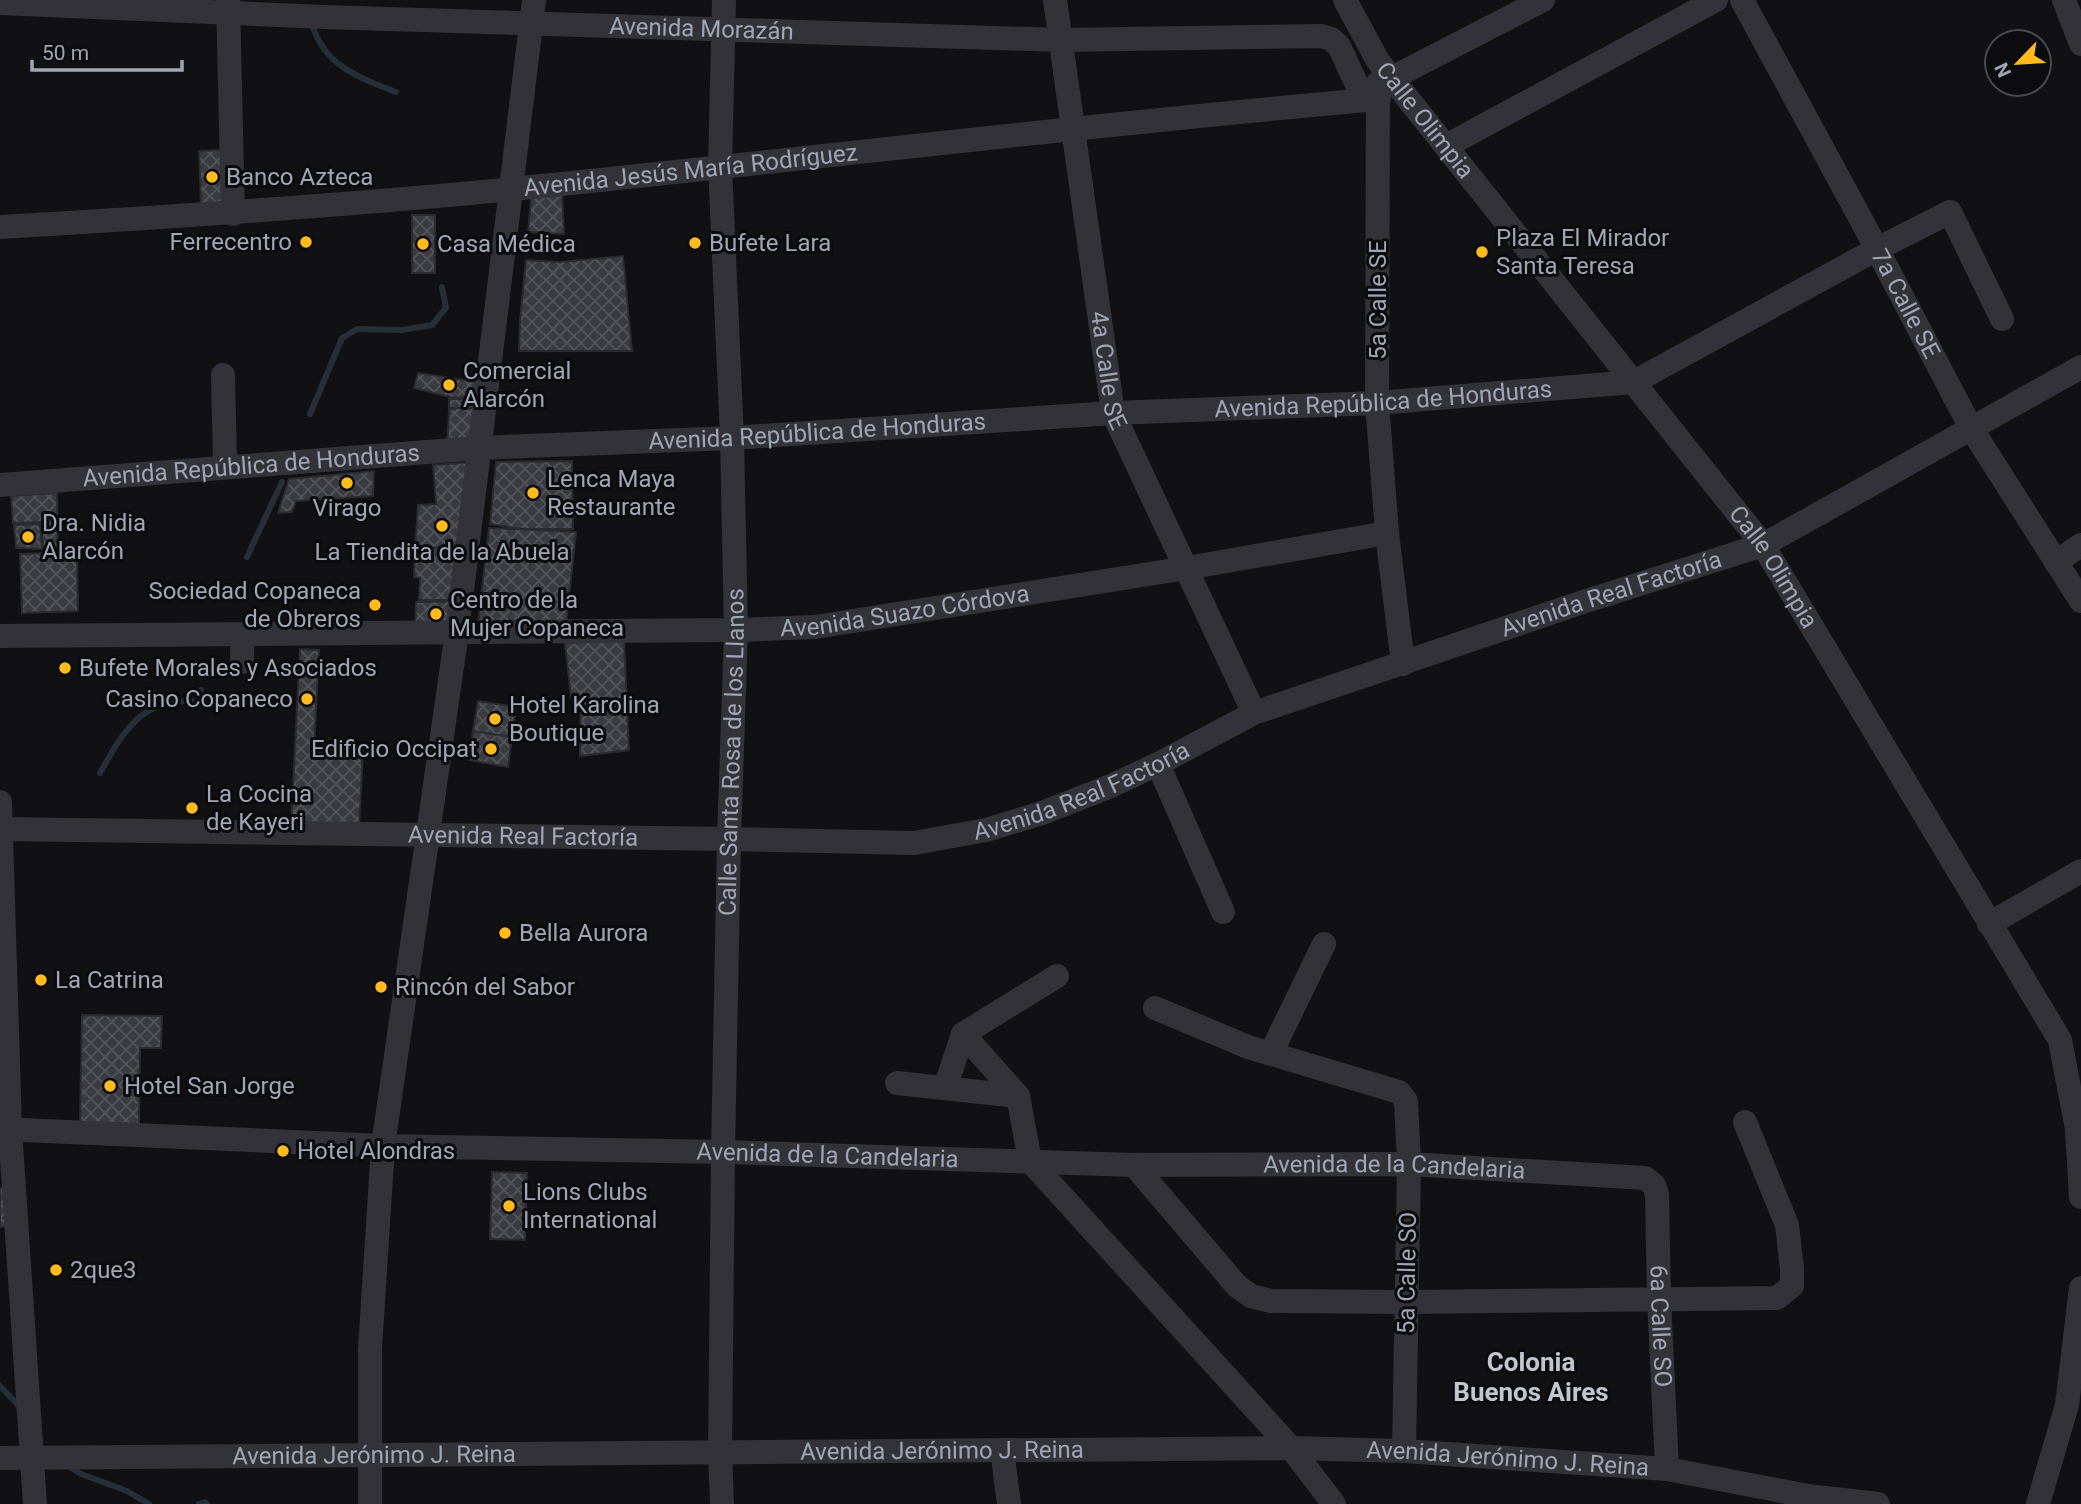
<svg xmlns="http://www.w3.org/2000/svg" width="2081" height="1504" font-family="Roboto,sans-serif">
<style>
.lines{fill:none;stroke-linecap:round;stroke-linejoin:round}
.stream{stroke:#262f37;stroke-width:6}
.building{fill:url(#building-cross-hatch);stroke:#2b2b2f;stroke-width:2}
.minor{stroke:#323238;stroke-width:24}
.poi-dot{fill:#ffba1d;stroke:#0c0c0e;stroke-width:2.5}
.labels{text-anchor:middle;stroke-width:6;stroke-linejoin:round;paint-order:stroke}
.street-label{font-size:24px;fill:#a1a6b5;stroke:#0c0c0e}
.poi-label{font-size:24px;fill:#a1a6b5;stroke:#0c0c0e;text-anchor:start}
.neighbourhood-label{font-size:26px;font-weight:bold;fill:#c2c6d1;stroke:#0c0c0e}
</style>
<defs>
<pattern id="building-cross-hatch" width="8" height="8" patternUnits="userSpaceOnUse" patternTransform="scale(1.75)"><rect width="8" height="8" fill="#3a3b41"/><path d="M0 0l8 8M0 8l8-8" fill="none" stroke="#53545a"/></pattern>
</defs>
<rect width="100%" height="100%" fill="#111113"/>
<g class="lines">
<path class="stream" d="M312,24C324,66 360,78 396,92
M310,414L342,338L357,329L402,330L432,325L446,308L442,287
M247,557L282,482
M100,773C124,730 143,695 200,702L201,690
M0,1386L18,1405
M67,1465L81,1474L127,1491L149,1504
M199,1504L205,1502L207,1504"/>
</g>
<path class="building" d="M223,150L226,204L201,205L199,151Z
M538,194H562L564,234L528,232L531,200Z
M412,215H435V273H412Z
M623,256L632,351H519L520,320L526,260L560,262Z
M418,373L483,383L482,399L450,397L414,388Z
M449,399H482V408H449Z
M458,408H482L478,447L447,448L449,410Z
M572,461L573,529H522L490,524L496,462Z
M476,462L466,548L415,547L418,505L436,504L433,465Z
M374,471L373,496L296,501L292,512L278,513L289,479Z
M57,493L58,547L43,548L41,522L13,523L11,496Z
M40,524L42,549L16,548L14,525Z
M489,528L576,532L566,625L478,624Z
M415,548L465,549L459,600H419L420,578L414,577Z
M77,552L78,611L22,613L20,554Z
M458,601L455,627H415L416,602Z
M624,640L629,750L580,756L581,696L571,697L565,643Z
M300,649L319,650L314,747L363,750L359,830L291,826Z
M478,701L516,707L512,737L473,731Z
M473,731L512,737L508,767L469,760Z
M82,1015L162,1016L161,1048H140L139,1124L80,1123Z
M492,1172L527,1173L525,1240L490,1239Z
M9,1187L11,1226L0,1227V1188Z"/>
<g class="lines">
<g class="minor">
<path d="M228,0L233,214"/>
<path id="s1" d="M1055,0L1113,413L1254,713"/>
<path id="s2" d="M1345,0L1378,61L1763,545L2060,1040L2077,1129L2081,1197"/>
<path id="s3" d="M1742,0L1877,249L1971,428L2081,601"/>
<path d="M2064,0L2081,44"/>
<path id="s4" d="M0,3L325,17L1061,40L1321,36L1331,39L1339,46L1364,100"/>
<path d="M1392,78L1543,0"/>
<path d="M1378,83L1377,403L1387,533L1403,664"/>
<path d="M1446,146L1716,0"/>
<path id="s5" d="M0,227C171,217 343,206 513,189C802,160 1090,124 1379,99"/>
<path d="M223,375L225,467"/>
<path id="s6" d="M0,485L479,448L732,438L1113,413L1377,403L1634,382L1877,249L1950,212L2002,319"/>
<path d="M2056,562L2081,545"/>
<path id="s7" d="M0,636L736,630L815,627L1187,568L1387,533"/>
<path d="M242,662V634"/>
<path d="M1158,764L1223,912"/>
<path d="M0,802L10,1129L35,1504"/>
<path id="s8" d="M0,829L729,839L914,843L986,830L1042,813L1111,786L1158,764L1254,713L1583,602L1763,545L2081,367"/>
<path d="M1989,924L2081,871"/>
<path d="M1057,976L963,1034L1018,1096L1030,1161L1291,1448L1334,1504"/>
<path d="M1155,1008L1248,1047L1399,1092L1406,1101L1409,1164L1404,1451"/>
<path d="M1271,1053L1324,944"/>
<path d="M897,1083L1018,1096"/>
<path d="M945,1088L963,1034"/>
<path id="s9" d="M0,1129L383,1146L723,1152L1134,1165L1409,1164L1645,1178L1654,1185L1657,1194L1659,1298L1667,1469"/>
<path d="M1134,1165L1237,1286L1251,1296L1271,1301L1406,1302L1777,1298L1792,1286V1269L1787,1225L1745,1122"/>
<path d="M1002,1450L1009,1504"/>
<path id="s10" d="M0,1458L1291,1448L1404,1451L1667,1469L1808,1496L1878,1504"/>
<path d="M370,1504V1349L383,1146L457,632L534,0"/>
<path id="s11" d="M722,1504L720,1453L723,1152L729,839L736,630L732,438L720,166L724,0"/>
<path d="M2038,1504L2067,1405L2081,1288"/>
</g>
</g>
<g class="poi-dot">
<circle cx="212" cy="177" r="7"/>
<circle cx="306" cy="242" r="7"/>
<circle cx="695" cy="243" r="7"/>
<circle cx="423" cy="244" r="7"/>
<circle cx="1482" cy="252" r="7"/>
<circle cx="449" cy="385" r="7"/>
<circle cx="347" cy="483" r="7"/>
<circle cx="533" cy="493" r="7"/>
<circle cx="442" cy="526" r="7"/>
<circle cx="28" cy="537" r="7"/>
<circle cx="375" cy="605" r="7"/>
<circle cx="436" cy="614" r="7"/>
<circle cx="65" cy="668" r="7"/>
<circle cx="307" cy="699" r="7"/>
<circle cx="495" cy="719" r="7"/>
<circle cx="491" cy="749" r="7"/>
<circle cx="192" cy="808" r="7"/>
<circle cx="505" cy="933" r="7"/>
<circle cx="41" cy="980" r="7"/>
<circle cx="381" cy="987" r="7"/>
<circle cx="110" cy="1086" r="7"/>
<circle cx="283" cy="1151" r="7"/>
<circle cx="509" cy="1206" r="7"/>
<circle cx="56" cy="1270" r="7"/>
</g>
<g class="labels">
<g class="street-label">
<text dy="8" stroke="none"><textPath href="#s4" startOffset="702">Avenida Morazán</textPath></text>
<text dy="8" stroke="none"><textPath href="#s2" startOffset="145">Calle Olimpia</textPath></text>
<text dy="8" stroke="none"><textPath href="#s5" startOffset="693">Avenida Jesús María Rodríguez</textPath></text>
<text transform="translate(1378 300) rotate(-90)" y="8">5a Calle SE</text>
<text dy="8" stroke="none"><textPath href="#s3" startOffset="345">7a Calle SE</textPath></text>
<text dy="8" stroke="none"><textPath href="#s1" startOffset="374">4a Calle SE</textPath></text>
<text dy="8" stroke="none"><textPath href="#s6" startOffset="1386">Avenida República de Honduras</textPath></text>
<text dy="8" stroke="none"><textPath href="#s6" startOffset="819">Avenida República de Honduras</textPath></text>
<text dy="8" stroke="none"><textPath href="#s6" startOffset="252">Avenida República de Honduras</textPath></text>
<text dy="8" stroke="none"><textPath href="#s2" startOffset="712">Calle Olimpia</textPath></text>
<text dy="8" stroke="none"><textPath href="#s8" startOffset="1657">Avenida Real Factoría</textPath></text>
<text dy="8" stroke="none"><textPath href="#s7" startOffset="906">Avenida Suazo Córdova</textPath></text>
<text dy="8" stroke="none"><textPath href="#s11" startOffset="752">Calle Santa Rosa de los Llanos</textPath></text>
<text dy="8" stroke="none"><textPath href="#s8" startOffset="1090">Avenida Real Factoría</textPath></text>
<text dy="8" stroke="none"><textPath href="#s8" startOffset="523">Avenida Real Factoría</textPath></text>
<text dy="8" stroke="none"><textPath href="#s9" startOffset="828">Avenida de la Candelaria</textPath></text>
<text dy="8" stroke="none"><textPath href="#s9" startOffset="1395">Avenida de la Candelaria</textPath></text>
<text transform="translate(1407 1273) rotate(-89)" y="8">5a Calle SO</text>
<text dy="8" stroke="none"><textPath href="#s9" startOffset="1799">6a Calle SO</textPath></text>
<text dy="8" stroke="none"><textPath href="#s10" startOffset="942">Avenida Jerónimo J. Reina</textPath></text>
<text dy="8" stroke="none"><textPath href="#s10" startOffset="374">Avenida Jerónimo J. Reina</textPath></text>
<text dy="8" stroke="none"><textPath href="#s10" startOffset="1508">Avenida Jerónimo J. Reina</textPath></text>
</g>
<g class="poi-label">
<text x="226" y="185">Banco Azteca</text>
<text x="1496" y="246">Plaza El Mirador<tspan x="1496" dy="28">Santa Teresa</tspan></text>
<text x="292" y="250" text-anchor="end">Ferrecentro</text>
<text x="709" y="251">Bufete Lara</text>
<text x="437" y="252">Casa Médica</text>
<text x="463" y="379">Comercial<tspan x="463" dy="28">Alarcón</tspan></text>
<text x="547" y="487">Lenca Maya<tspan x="547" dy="28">Restaurante</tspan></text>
<text x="347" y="516" text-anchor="middle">Virago</text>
<text x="42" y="531">Dra. Nidia<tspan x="42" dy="28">Alarcón</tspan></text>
<text x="442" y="560" text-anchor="middle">La Tiendita de la Abuela</text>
<text x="361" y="599" text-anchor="end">Sociedad Copaneca<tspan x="361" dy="28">de Obreros</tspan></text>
<text x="450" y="608">Centro de la<tspan x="450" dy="28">Mujer Copaneca</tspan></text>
<text x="79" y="676">Bufete Morales y Asociados</text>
<text x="293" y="707" text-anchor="end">Casino Copaneco</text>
<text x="509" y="713">Hotel Karolina<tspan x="509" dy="28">Boutique</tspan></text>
<text x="477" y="757" text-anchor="end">Edificio Occipat</text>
<text x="206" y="802">La Cocina<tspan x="206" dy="28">de Kayeri</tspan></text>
<text x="519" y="941">Bella Aurora</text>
<text x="55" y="988">La Catrina</text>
<text x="395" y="995">Rincón del Sabor</text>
<text x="124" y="1094">Hotel San Jorge</text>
<text x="297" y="1159">Hotel Alondras</text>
<text x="523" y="1200">Lions Clubs<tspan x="523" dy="28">International</tspan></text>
<text x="70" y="1278">2que3</text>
</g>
<g class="neighbourhood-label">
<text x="1531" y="1371">Colonia<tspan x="1531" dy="30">Buenos Aires</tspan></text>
</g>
</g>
<g transform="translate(2018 63) rotate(245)"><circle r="33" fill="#0c0c0e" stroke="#484a51" stroke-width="2"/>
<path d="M0-5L12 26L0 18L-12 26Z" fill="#ffba1d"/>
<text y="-10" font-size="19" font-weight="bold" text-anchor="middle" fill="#a1a6b5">N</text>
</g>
<path d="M32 60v10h150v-10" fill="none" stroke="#a1a6b5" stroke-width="3.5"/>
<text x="42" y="60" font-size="21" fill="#a1a6b5" stroke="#0c0c0e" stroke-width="5" paint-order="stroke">50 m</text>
</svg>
